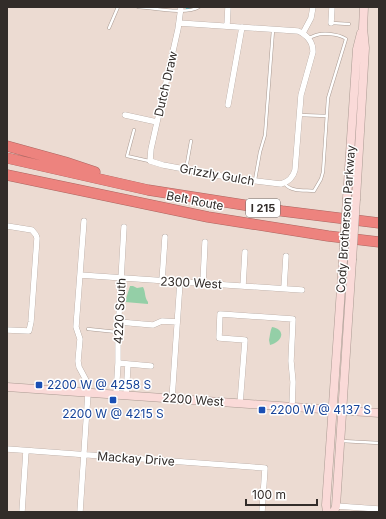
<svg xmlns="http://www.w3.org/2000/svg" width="386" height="519" font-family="Inter,sans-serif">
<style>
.green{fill:#94cfa7}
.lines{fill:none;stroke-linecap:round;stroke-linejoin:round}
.canal{stroke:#3adcf0;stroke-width:5}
.lane-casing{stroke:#aa9b93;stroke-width:3.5}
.street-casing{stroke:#aa9b93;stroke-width:6}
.secondary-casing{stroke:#aa9b93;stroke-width:9}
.highway-casing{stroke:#ac6560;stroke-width:11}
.lane{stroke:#fff;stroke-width:2.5}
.street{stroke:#fff;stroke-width:5.5}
.secondary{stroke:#fadad8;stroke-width:8}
.highway{stroke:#ed837e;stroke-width:10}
.secondary-bridge-casing{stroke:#aa9b93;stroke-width:9;stroke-linecap:butt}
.secondary-bridge{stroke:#fadad8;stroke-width:8}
.transit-dot{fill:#1a4fb4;stroke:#fff;stroke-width:1.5}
.labels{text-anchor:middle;stroke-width:3;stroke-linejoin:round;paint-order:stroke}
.shield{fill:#fff;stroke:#706b69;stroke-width:1}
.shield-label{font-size:11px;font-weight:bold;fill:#322c29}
.street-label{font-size:12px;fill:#322c29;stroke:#fff}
.transit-label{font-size:12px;fill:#164399;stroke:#fff;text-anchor:start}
</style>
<rect width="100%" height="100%" fill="#ecdbd2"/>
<path class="green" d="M130,286H133L137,288L143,287C146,293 144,296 148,302V304L125,302Z
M272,327C287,330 282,342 270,345L269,340C270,336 270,331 272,327Z"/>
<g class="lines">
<path class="canal" d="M188,7H190"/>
<g class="lane-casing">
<path id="lane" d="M138,7C153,8 187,15 199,7
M332,23L349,24
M109,28L118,7
M299,115L327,116
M134,130L127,156L149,161
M186,169L191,141
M255,180L260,152L265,135L273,30
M285,184C291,192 305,190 314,191L321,179L323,172L328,98L346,39C341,35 328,33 321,34C317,34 312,37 309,38
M88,329L117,332
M342,441L379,443"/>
</g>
<g class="street-casing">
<path id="street" d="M179,23L298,31C307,35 313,42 313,52L301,95L295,170C293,178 288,182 281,184L232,178L163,165L150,161L151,149L178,29L181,7
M331,23L332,7
M227,26L228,7
M303,33L311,18L313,7
M228,105L242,27
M125,115L157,122
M7,226L32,230L36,235L37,238L31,322L29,331L7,330
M80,275L302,290
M162,281L165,237
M203,283L205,242
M243,286L245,252
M284,288L286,256
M119,322L153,325L162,321L177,322
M118,363L151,366
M116,395L118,363V332L124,227
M126,396L128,364
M172,399L180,282
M240,404L245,340L219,338L220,314L293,319L291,361L293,382L292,407
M7,449L265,468L262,512
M336,506L379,509
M22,512L26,451
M80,512L88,393L87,382L79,367L78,361L80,339L76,327L84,221"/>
</g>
<g class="secondary-casing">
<path id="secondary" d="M347,198L357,49L361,33
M356,199L365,48L363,28L364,7
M7,387L379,413
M327,512L326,505L343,260
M334,512L336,506L352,260"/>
</g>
<g class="highway-casing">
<path id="highway" d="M7,146L65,162L95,172
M7,158L148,190L282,211L379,223
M7,175L208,217L328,236L379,242"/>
</g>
<use href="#lane" class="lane"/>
<use href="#street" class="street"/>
<use href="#secondary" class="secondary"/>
<use href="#highway" class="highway"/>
<g class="secondary-bridge-casing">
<path id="secondary-bridge" d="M343,260L347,198
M352,260L356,199"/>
</g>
<use href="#secondary-bridge" class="secondary-bridge"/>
</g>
<g class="transit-dot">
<rect x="35" y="381" width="8" height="8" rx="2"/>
<rect x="109" y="396" width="8" height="8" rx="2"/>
<rect x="258" y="406" width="8" height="8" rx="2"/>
</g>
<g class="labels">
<rect class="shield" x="246" y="199" width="34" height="18" rx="3"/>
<g class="shield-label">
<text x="263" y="212">I 215</text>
</g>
<g class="street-label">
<text transform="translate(166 84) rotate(-77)" y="4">Dutch Draw</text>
<text transform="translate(217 175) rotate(10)" y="4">Grizzly Gulch</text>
<text transform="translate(195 201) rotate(11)" y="4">Belt Route</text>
<text transform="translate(346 219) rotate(-86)" y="4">Cody Brotherson Parkway</text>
<text transform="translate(191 283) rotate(3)" y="4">2300 West</text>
<text transform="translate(120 311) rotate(-87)" y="4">4220 South</text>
<text transform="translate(193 400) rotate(4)" y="4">2200 West</text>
<text transform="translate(136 459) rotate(4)" y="4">Mackay Drive</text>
</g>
<g class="transit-label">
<text x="47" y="389">2200 W @ 4258 S</text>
<text x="270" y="414">2200 W @ 4137 S</text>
<text x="113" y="418" text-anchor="middle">2200 W @ 4215 S</text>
</g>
</g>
<rect width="386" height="519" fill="none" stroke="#322c29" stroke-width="16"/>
<path d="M246 499v6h71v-6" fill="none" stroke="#322c29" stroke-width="2"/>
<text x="252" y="499" font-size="12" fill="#322c29" stroke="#ffffff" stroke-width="3" paint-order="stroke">100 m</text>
</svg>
